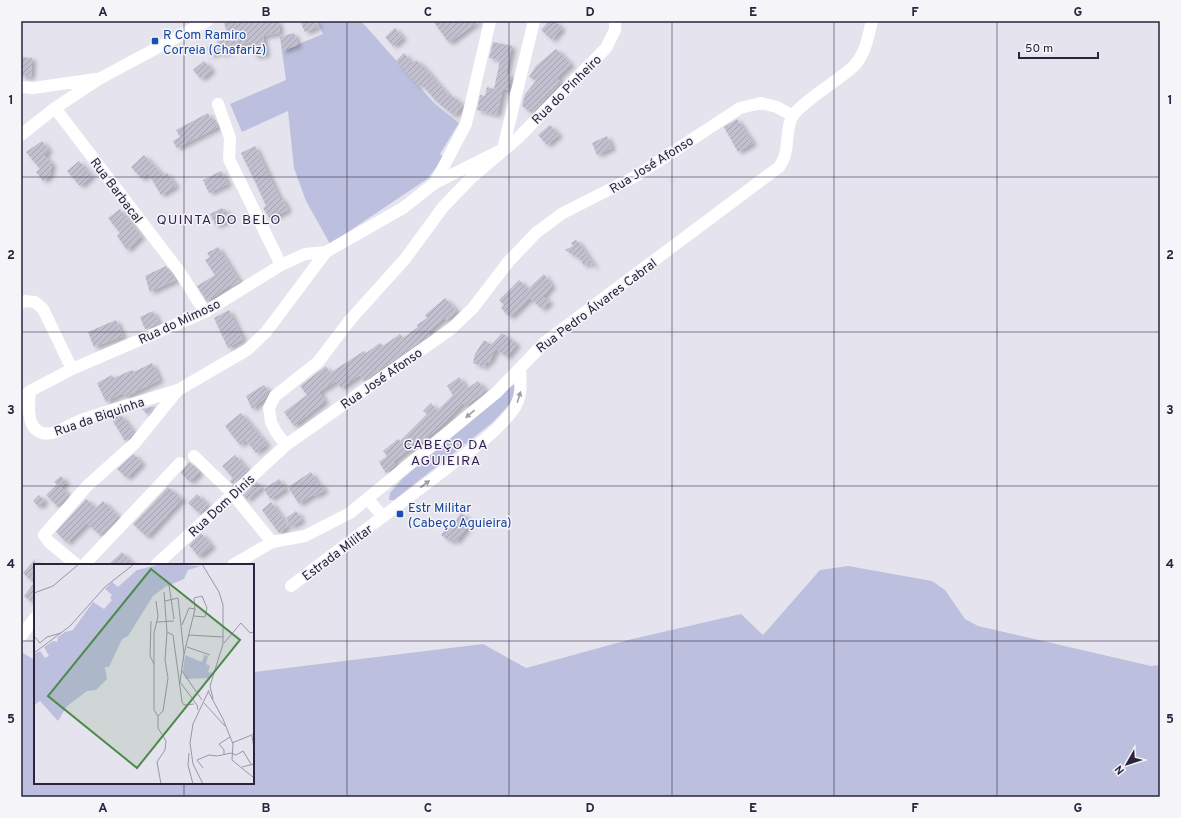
<svg xmlns="http://www.w3.org/2000/svg" width="1181" height="818" font-family="Overpass,sans-serif">
<style>
.green{fill:#bcc0de}
.building{fill:url(#building-hatch);filter:url(#shadow)}
.lines{fill:none;stroke-linecap:round;stroke-linejoin:round}
.minor{stroke:#fff;stroke-width:12}
.oneway{fill:#a09ca8}
.grid{fill:none;stroke:#2d233e;stroke-width:1;stroke-opacity:0.55}
.transit-dot{fill:#1a4fb4;stroke:#f4f4f9;stroke-width:1.5}
.labels{text-anchor:middle;stroke-width:3;stroke-linejoin:round;paint-order:stroke}
.transit-label{font-size:13px;fill:#164399;stroke:#f4f4f9;text-anchor:start}
.street-label{font-size:13px;fill:#2d233e;stroke:#f4f4f9}
.neighbourhood-label{font-size:14px;letter-spacing:1px;fill:#321f50;stroke:#f4f4f9}
.inset-road{fill:none;stroke:#9b96a7;stroke-width:1}
.view{fill:#4e8a4e;fill-opacity:0.15;stroke:#4e8a4e;stroke-width:2}
.inset-edge{fill:none;stroke:#2d233e;stroke-width:2}
.neatline{fill:none;stroke:#2d233e;stroke-width:1.5}
.grid-label{font-size:13px;text-anchor:middle;font-weight:bold;fill:#2d233e}
</style>
<defs>
<pattern id="building-hatch" width="6" height="6" patternUnits="userSpaceOnUse"><rect width="6" height="6" fill="#c2bfce"/><path d="M-1 1l2-2M0 6l6-6M5 7l2-2" fill="none" stroke="#a7a4b2"/></pattern>
<filter id="shadow"><feDropShadow dx="4" dy="2.5" stdDeviation="2" flood-color="#0004"/></filter>
</defs>
<rect width="100%" height="100%" fill="#e5e3ed"/>
<path class="green" d="M317,21H361L435,104L459,123L440,154L444,158L427,179L330,244L306,201L294,168L288,111L242,132L230,104L286,80L282,51L323,34Z
M513,385L516,386L512,402L492,423L394,500H389L390,493L402,479Z
M848,566L932,581L945,590L965,619L978,626L1151,666L1160,665V797H21V652L35,660V783H253V672L483,644L526,668L628,640L741,614L763,635L820,570Z"/>
<path class="building" d="M233,21H278L280,33L263,36L266,55L254,56L252,42L229,47L230,51L222,54L221,52L209,55L207,47L218,43L216,37L227,34L224,23Z
M300,21H315L318,27L305,32Z
M433,21H479L449,43Z
M549,21H554L562,28L552,40L541,30Z
M395,28L403,38L393,46L385,37Z
M294,33L298,45L282,51L280,37Z
M493,42L512,46L506,74L511,75L508,90L503,89L497,115L477,110L480,95L485,96L487,87L494,89L500,60L489,58Z
M556,49L571,64L557,78L561,82L532,113L522,106L525,94L536,81L529,77L536,66Z
M404,53L412,63L416,60L423,66L449,96L451,95L463,105L454,116L435,100L421,84L418,86L396,61Z
M21,57L32,58L31,77L21,76Z
M204,61L212,70L201,79L193,70Z
M208,113L212,122L216,120L218,127L177,148L173,141L180,137L176,130Z
M737,119L753,143L738,152L724,127Z
M550,125L559,135L547,145L538,135Z
M607,136L612,148L597,155L592,143Z
M42,141L49,150L44,155L52,164L50,175L43,181L36,172L40,169L26,152Z
M255,146L280,199L282,198L288,210L270,219L263,208L266,206L258,188L241,153Z
M144,155L163,175L167,173L176,186L161,195L148,173L142,179L131,167Z
M79,161L92,176L80,186L67,171Z
M221,171L228,184L209,193L203,180Z
M222,208L223,210L225,209L229,217L227,218L228,220L216,226L210,214Z
M120,209L141,237L127,250L117,236L120,233L108,218Z
M576,240L579,243L596,268L588,263L584,266L580,259L565,250L573,246L571,243Z
M218,247L240,282L232,286L231,284L207,302L197,286L215,275L205,260L210,257L207,253Z
M166,266L176,280L150,292L145,276Z
M544,274L552,286L543,296L550,302L542,309L530,298L510,317L501,308L504,305L499,300L519,280L528,289Z
M445,298L457,311L447,320L444,318L428,332L430,335L364,381L360,375L341,388L336,381L319,392L325,401L294,426L284,412L307,395L300,386L326,366L330,373L364,351L366,353L380,343L383,346L400,334L403,338L418,327L417,325L427,318L425,315Z
M229,310L243,339L228,348L214,318Z
M153,311L159,324L145,329L140,317Z
M116,320L123,336L94,347L88,332Z
M502,333L517,344L507,357L491,345Z
M484,340L496,348L489,363L486,362L485,367L473,363L475,354Z
M152,363L160,380L125,397L123,393L106,402L97,383L112,375L114,378L132,370L134,372Z
M459,377L467,389L478,381L486,391L465,406L463,403L443,424L411,451L409,449L393,462L395,465L386,473L379,462L387,456L383,451L398,439L400,441L427,414L423,411L431,403L437,411L453,395L447,386Z
M264,385L269,391L266,397L252,409L246,396Z
M156,406L148,415L142,409Z
M241,413L267,444L256,453L246,440L240,445L225,426Z
M121,415L134,433L125,441L111,418Z
M134,454L142,463L127,478L117,469Z
M235,455L248,470L233,484L230,481L233,478L222,466Z
M189,462L200,472L190,482L181,473Z
M311,472L318,484L320,483L325,490L315,496L314,494L299,504L288,487Z
M61,476L66,482L61,487L69,496L58,507L46,495L57,484L54,482Z
M279,479L286,489L270,499L264,489Z
M257,482L262,487L247,500L243,495Z
M168,487L182,499L147,537L133,524Z
M197,494L209,506L200,514L188,503Z
M39,495L45,501L39,507L33,501Z
M86,499L96,508L103,501L119,517L101,536L87,523L67,543L56,532Z
M271,502L288,526L279,533L262,510Z
M296,511L302,520L291,527L286,518Z
M461,513L472,521L456,542L453,539L451,542L441,535L447,527L450,529Z
M201,533L212,546L199,557L189,545Z
M122,552L134,565H108Z
M35,559V605L24,596L34,583L23,573Z"/>
<g class="lines">
<path class="minor" d="M21,87L33,88L96,79
M218,104L230,138L229,159L281,265
M55,108L179,271L205,312
M21,135L55,108L99,79L207,21
M503,149L534,21
M435,183L466,124L490,21
M21,303L25,301L35,302L43,309L72,369
M30,391C29,402 26,424 38,431C51,440 71,423 84,419C115,408 147,400 178,390
M21,400L30,391L72,369L205,312L281,265L305,254L326,252
M286,445L276,432L271,422L269,408L275,396L318,362L350,320L405,259L443,207L471,178L518,138L606,48L615,30V21
M194,456L232,493L272,542
M368,499L383,517
M77,565L49,542L44,535L87,486L135,443L178,390L247,350L266,332L326,252L403,208L435,183L503,149
M84,565L180,463
M156,565L286,445L451,329L473,308L509,261L537,232L563,213L636,176L740,108L761,103L777,107L793,116
M233,565L272,542L305,536L350,513L497,392L545,342L779,167C791,152 784,133 792,117C800,103 841,79 855,65C866,52 868,37 872,21
M291,586C342,548 392,510 442,472C466,453 495,435 513,410C522,398 521,384 520,369
M21,636L35,618"/>
</g>
<defs><path id="oneway-solid" d="M-6-.8H1V-3.2L6.5 0L1 3.2V.8H-6Z"/></defs>
<g class="oneway">
<use href="#oneway-solid" transform="translate(519 397) rotate(-73)"/>
<use href="#oneway-solid" transform="translate(470 414) rotate(140)"/>
<use href="#oneway-solid" transform="translate(425 484) rotate(-38)"/>
</g>
<path class="grid" d="M184,21V565M347,21V797M509,21V797M672,21V797M834,21V797M997,21V797M21,177H1160M21,332H1160M21,486H1160M21,641H35M253,641H1160M184,783V797"/>
<g class="transit-dot">
<rect x="151" y="37" width="8" height="8" rx="2"/>
<rect x="396" y="510" width="8" height="8" rx="2"/>
</g>
<g class="labels">
<g class="transit-label">
<text x="163" y="39">R Com Ramiro<tspan x="163" dy="15">Correia (Chafariz)</tspan></text>
<text x="408" y="512">Estr Militar<tspan x="408" dy="15">(Cabeço Aguieira)</tspan></text>
</g>
<g class="street-label">
<text transform="translate(566 89) rotate(-45)" y="5">Rua do Pinheiro</text>
<text transform="translate(651 164) rotate(-32)" y="5">Rua José Afonso</text>
<text transform="translate(117 190) rotate(53)" y="5">Rua Barbacal</text>
<text transform="translate(596 305) rotate(-37)" y="5">Rua Pedro Álvares Cabral</text>
<text transform="translate(179 321) rotate(-25)" y="5">Rua do Mimoso</text>
<text transform="translate(381 378) rotate(-35)" y="5">Rua José Afonso</text>
<text transform="translate(99 416) rotate(-19)" y="5">Rua da Biquinha</text>
<text transform="translate(221 505) rotate(-43)" y="5">Rua Dom Dinis</text>
<text transform="translate(337 552) rotate(-37)" y="5">Estrada Militar</text>
</g>
<g class="neighbourhood-label">
<text x="219" y="224">QUINTA DO BELO</text>
<text x="446" y="449">CABEÇO DA<tspan x="446" dy="16">AGUIEIRA</tspan></text>
</g>
</g>
<g transform="translate(34 564)">
<rect width="220" height="220" fill="#e5e3ed"/>
<path d="M127,0L167,2L154,6L150,15L131,23L119,32L94,72L88,75L75,103H71L73,115L62,126L53,127L33,142L24,157L6,137L0,141V90L6,87L11,94L15,92L10,83L19,77L23,78L24,73L31,68L39,66L59,38L70,45L78,36L76,34L78,31L71,25L78,18L84,23L103,6ZM151,91L168,98L170,91L174,92L172,100L176,102L174,108L179,109L177,114L152,115L149,107Z" fill="#bcc0de"/>
<path class="inset-road" d="M168,0L185,28L189,41V80L176,122L179,135M135,21L140,55M0,29L19,22L45,0M122,37L124,52L120,69V146L124,152M131,37L144,34L150,90L146,118M117,57L116,92L120,100M123,58L140,57M148,61L155,44L161,45M133,68L139,71L148,138L150,141L160,140M154,71L189,73M0,72L6,79L13,73L27,69M190,79L207,59L216,69L220,68M153,83L176,91M0,89L36,62L71,23L100,0M150,90L161,45L160,34L168,32L173,44L171,53L160,52M148,107L168,136M146,118L163,141L164,146M174,127L189,155L199,180L198,196L220,214M170,139L191,162M124,152L129,147L134,114L131,96L133,68L130,28M124,152V164L132,177L131,186L123,198L127,220M218,172L220,184M198,179L220,170M155,189L154,201L159,220M197,189L202,191L209,187L217,200M190,190V186L185,180L196,173M208,203L220,200M169,204L163,196L175,191L183,192L197,189M169,220L159,200L156,179L159,160L175,126"/>
<path class="view" d="M117,5L206,76L103,204L14,132Z"/>
<rect width="220" height="220" class="inset-edge"/>
</g>
<rect width="1181" height="818" fill="none" stroke="#f4f4f9" stroke-width="44"/>
<g transform="translate(1127 764) rotate(231)" stroke="#f4f4f9" stroke-width="3" paint-order="stroke">
<path d="M0-3L7 15L0 10L-7 15Z" fill="#2d233e"/>
<text y="-6" font-size="11" font-weight="bold" text-anchor="middle" fill="#2d233e">N</text>
</g>
<path d="M1019 52v6h79v-6" fill="none" stroke="#2d233e" stroke-width="2"/>
<text x="1025" y="52" font-size="12" fill="#2d233e" stroke="#f4f4f9" stroke-width="3" paint-order="stroke">50 m</text>
<rect x="22" y="22" width="1137" height="774" class="neatline"/>
<g class="grid-label">
<text x="103" y="16">A</text>
<text x="266" y="16">B</text>
<text x="428" y="16">C</text>
<text x="590" y="16">D</text>
<text x="753" y="16">E</text>
<text x="915" y="16">F</text>
<text x="1078" y="16">G</text>
<text x="11" y="104">1</text>
<text x="1170" y="104">1</text>
<text x="11" y="259">2</text>
<text x="1170" y="259">2</text>
<text x="11" y="414">3</text>
<text x="1170" y="414">3</text>
<text x="11" y="568">4</text>
<text x="1170" y="568">4</text>
<text x="11" y="723">5</text>
<text x="1170" y="723">5</text>
<text x="103" y="812">A</text>
<text x="266" y="812">B</text>
<text x="428" y="812">C</text>
<text x="590" y="812">D</text>
<text x="753" y="812">E</text>
<text x="915" y="812">F</text>
<text x="1078" y="812">G</text>
</g>
</svg>
